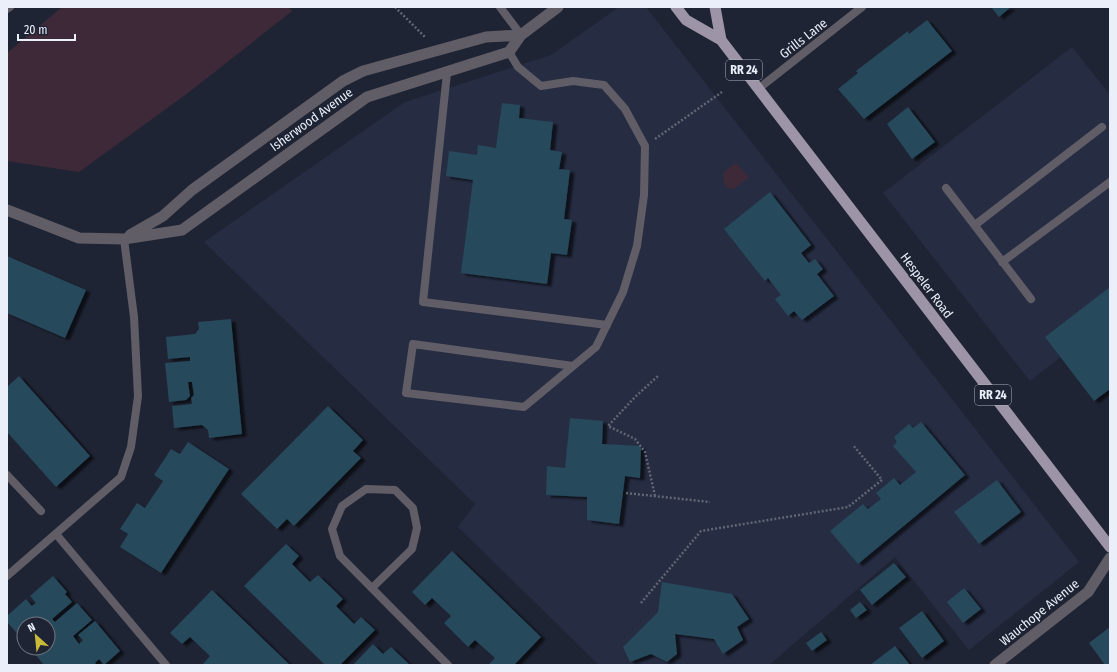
<svg xmlns="http://www.w3.org/2000/svg" width="1117" height="672" font-family="'Fira Sans Condensed',sans-serif">
<style>
.built{fill:#262d43}
.green{fill:#3e2938}
.building{fill:#27485c;filter:url(#shadow)}
.lines{fill:none;stroke-linecap:round;stroke-linejoin:round}
.path{stroke:#616674;stroke-width:2.5;stroke-dasharray:2 2;stroke-linecap:butt}
.service{stroke:#615d66;stroke-width:8}
.minor{stroke:#615d66;stroke-width:11}
.primary{stroke:#9d95a7;stroke-width:11}
.labels{text-anchor:middle;stroke-width:3;stroke-linejoin:round;paint-order:stroke}
.shield{fill:#1f2434;stroke:#aeb2bf;stroke-width:1}
.shield-label{font-size:12px;font-weight:bold;fill:#ebeffa}
.street-label{font-size:13px;fill:#ebeffa;stroke:#1f2434}
</style>
<defs>
<filter id="shadow"><feDropShadow dx="4.5" dy="2.5" stdDeviation="1" flood-color="#0009"/></filter>
</defs>
<rect width="100%" height="100%" fill="#1f2434"/>
<path class="built" d="M619,7H646L1079,562L969,650L895,557L769,665H599L458,527L475,504L204,242L405,102L551,55Z
M1072,47L1110,95V357L1091,333L1030,381L883,193Z"/>
<path class="green" d="M62,7H289L292,11L188,93L79,172L7,161V53Z
M736,163L749,177L734,189L727,188L724,184L723,173Z"/>
<path class="building" d="M991,7H1011L999,17Z
M927,20L952,51L864,119L838,89L858,73L856,71L908,31L909,34Z
M502,103L520,105L519,118L553,122L550,150L562,152L559,169L570,170L564,219L572,220L567,255L551,253L547,284L461,273L473,180L446,176L449,151L477,155L478,145L496,148Z
M908,107L935,142L912,159L887,124Z
M770,192L811,245L801,253L809,263L815,259L823,269L817,274L834,296L802,320L794,311L788,316L775,299L781,295L768,278L765,281L724,229Z
M7,256L86,290L65,338L7,313Z
M1110,287V389L1094,401L1045,337Z
M231,319L242,434L209,438L208,430L202,425L174,428L172,406L192,404L191,398L194,395L192,382H188L190,396L186,400L169,402L165,363L190,361V357L168,359L166,337L195,334L199,329L198,322Z
M19,376L90,456L56,487L7,432V387Z
M328,406L363,440L353,451L361,458L294,526L287,519L277,529L241,494Z
M570,418L603,421L602,444L641,446L640,478L625,476L619,524L587,520V497L546,495L547,466L565,468Z
M921,422L965,475L858,564L830,531L863,504L868,509L881,499L876,493L894,478L900,485L916,472L893,446L897,442L894,437L909,424L913,428Z
M188,442L229,469L161,573L120,547L128,534L120,529L137,503L145,508L163,481L154,475L171,449L180,454Z
M997,480L1021,512L979,544L954,512Z
M286,544L299,556L292,564L310,582L318,575L343,599L336,606L354,624L361,617L375,630L340,665H325L244,586Z
M452,551L541,637L514,665H488L495,658L475,640L468,647L444,623L451,616L432,598L425,605L412,592Z
M894,563L906,577L872,605L860,590Z
M53,576L67,592L65,594L72,602L52,619L55,622L77,603L92,620L73,636L79,644L83,640L78,635L95,621L120,651L104,665L99,659L95,663L97,665H44L30,648H48V624H24V641L7,622V616L26,599L32,606L36,603L30,596Z
M662,582L732,594L749,619L737,627L743,640L723,654L714,639L675,634L677,654L667,662L651,654L630,662L623,647L658,612Z
M964,588L981,609L963,623L947,602Z
M212,590L290,665H205L203,664L210,656L190,637L182,644L170,633Z
M860,602L867,610L856,618L850,610Z
M922,611L944,641L922,658L899,628Z
M1110,627V665H1105L1089,643Z
M821,632L827,640L812,651L806,643Z
M373,644L383,654L391,647L410,665H353Z
M895,646L910,665H870Z"/>
<g class="lines">
<path class="path" d="M395,7L426,38
M655,139L722,92
M626,493L710,502
M655,496L645,452L635,439L608,426L635,397L658,376
M641,603L701,531L848,507L882,480L853,445"/>
<path class="service" d="M500,7L521,35
M7,9L10,7
M509,52L518,67L541,86L573,81L604,85L625,109L645,146L644,195L637,246L623,292L596,347L524,407L406,393L413,344L573,366
M447,73L423,302L607,325
M758,89L862,7
M946,188L1031,299
M975,225L1102,127
M1002,262L1110,182
M7,475L41,511
M56,534L166,665
M7,576L121,477L131,447L138,396L134,317L124,239
M372,588L412,549L417,528L413,508L395,490L366,489L342,506L332,529L340,556L448,665"/>
<path class="minor" d="M7,210L79,238L124,239L182,230L367,97L509,52L521,35L558,7
M130,235L163,216L192,190L343,81L363,71L486,37L521,35
M995,665L1088,592L1110,558"/>
<path class="primary" d="M676,7L686,20L721,40L1110,547
M715,7L721,40"/>
</g>
<g class="labels">
<g class="shield">
<rect x="726" y="60" width="36" height="20" rx="3"/>
<rect x="975" y="385" width="36" height="20" rx="3"/>
</g>
<g class="shield-label">
<text x="744" y="74">RR 24</text>
<text x="993" y="399">RR 24</text>
</g>
<g class="street-label">
<text transform="translate(803 38) rotate(-38)" y="5">Grills Lane</text>
<text transform="translate(311 119) rotate(-36)" y="5">Isherwood Avenue</text>
<text transform="translate(927 285) rotate(53)" y="5">Hespeler Road</text>
<text transform="translate(1039 612) rotate(-39)" y="5">Wauchope Avenue</text>
</g>
</g>
<rect width="1117" height="672" fill="none" stroke="#ebeffa" stroke-width="16"/>
<g transform="translate(36 636) rotate(333)"><circle r="19" fill="#1f2434" stroke="#717583"/>
<path d="M0-3L7 15L0 10L-7 15Z" fill="#caba39"/>
<text y="-6" font-size="11" font-weight="bold" text-anchor="middle" fill="#ebeffa">N</text>
</g>
<path d="M18 34v6h57v-6" fill="none" stroke="#ebeffa" stroke-width="2"/>
<text x="24" y="34" font-size="12" fill="#ebeffa" stroke="#1f2434" stroke-width="3" paint-order="stroke">20 m</text>
</svg>
